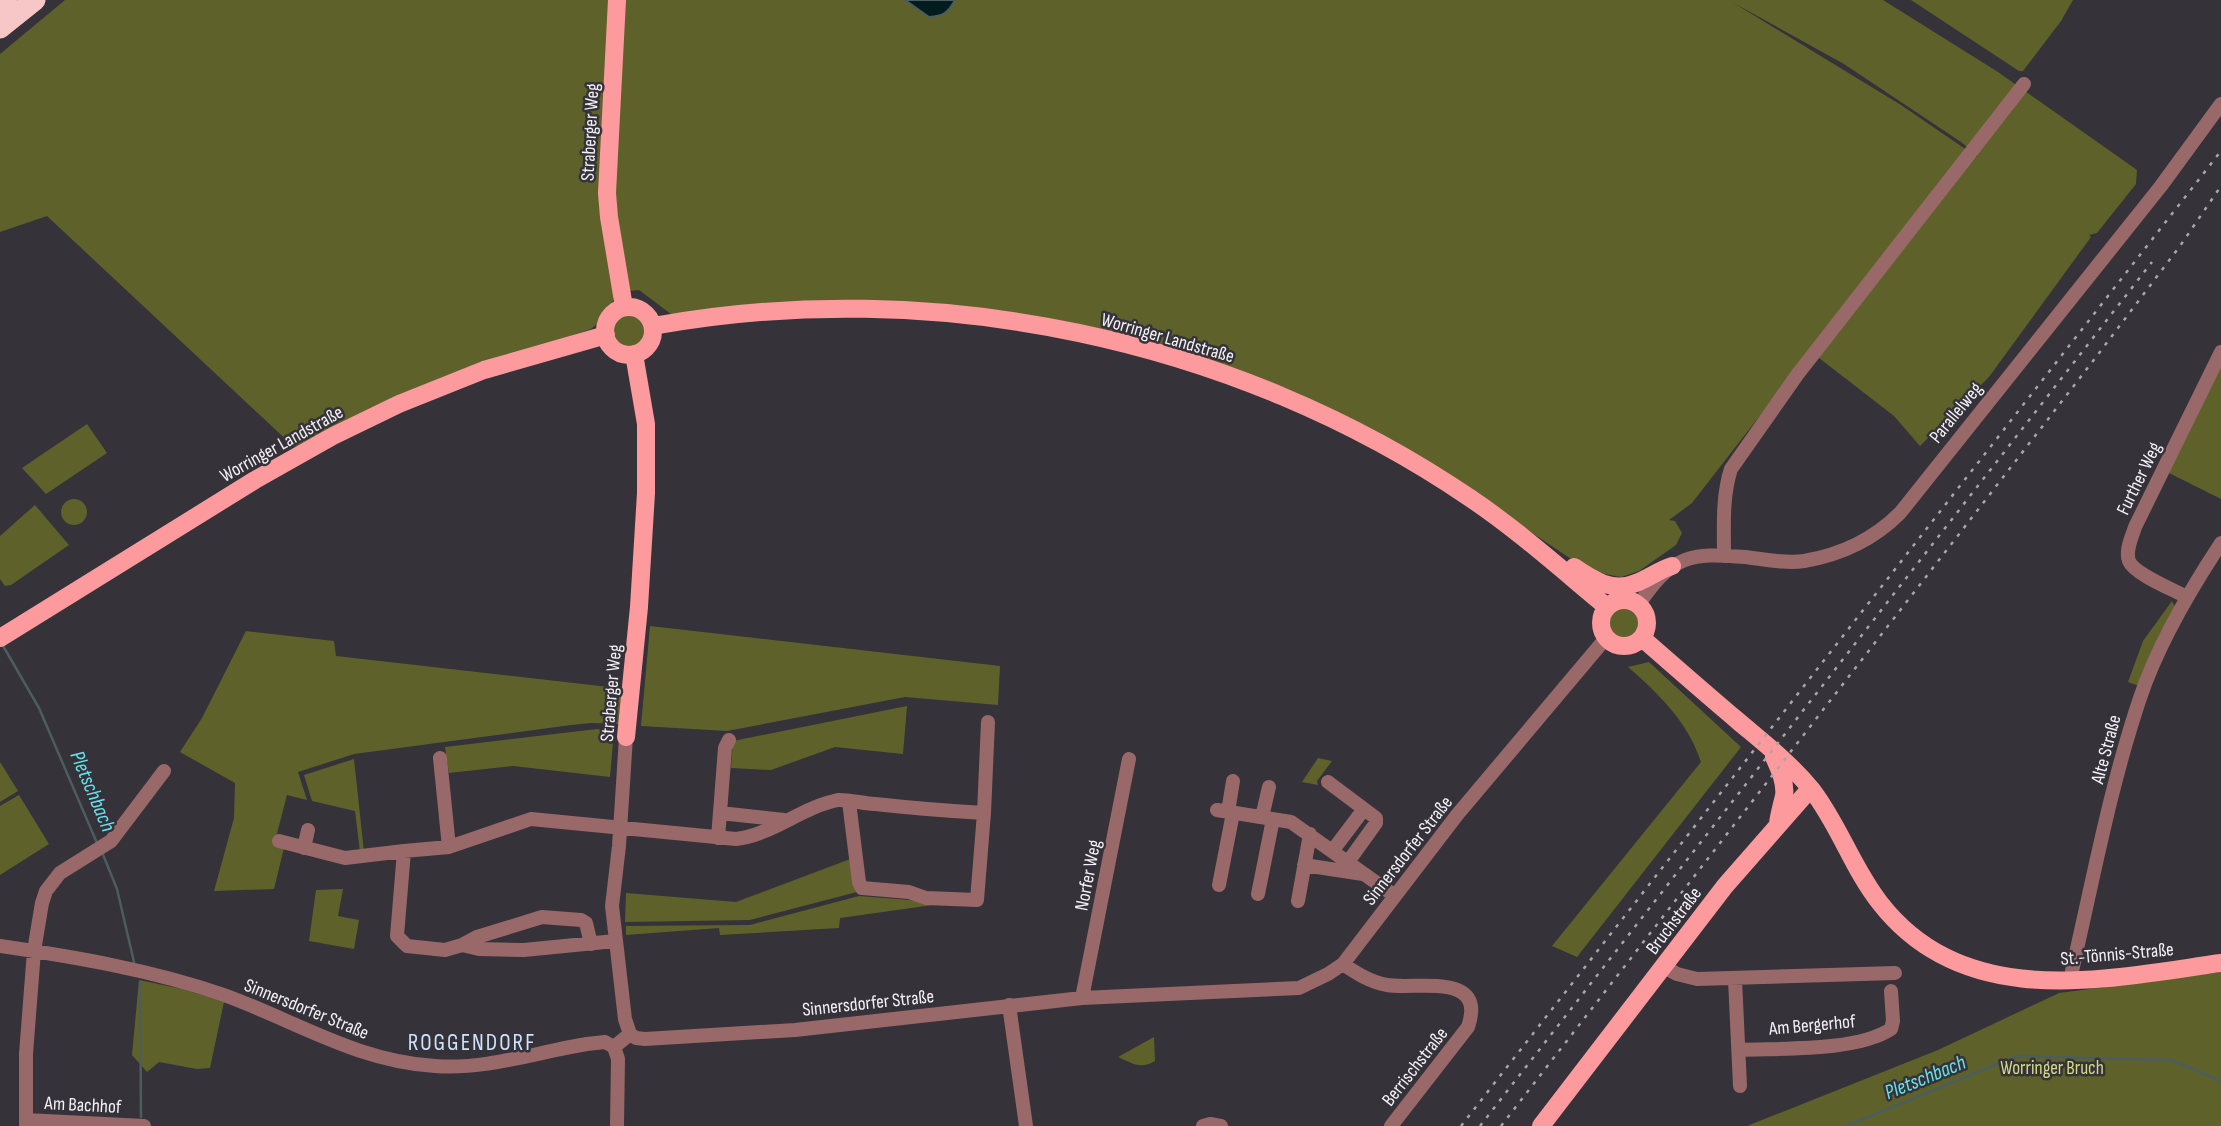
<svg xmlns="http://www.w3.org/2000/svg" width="2221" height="1126" font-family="'Sofia Sans Condensed',sans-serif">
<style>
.green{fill:#5e622a;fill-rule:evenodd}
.water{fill:#031d1f;stroke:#4b5d60;stroke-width:2}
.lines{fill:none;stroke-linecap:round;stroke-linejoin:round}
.stream{stroke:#4b5d60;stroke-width:2.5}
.minor{stroke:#996869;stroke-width:14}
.major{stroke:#fd9a9e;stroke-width:18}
.highway{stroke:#f7c6c7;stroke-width:21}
.rail{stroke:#a8a5ab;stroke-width:2.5;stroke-dasharray:3.5 7;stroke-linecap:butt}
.labels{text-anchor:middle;stroke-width:5;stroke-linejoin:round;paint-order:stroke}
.street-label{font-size:19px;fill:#f3f1f6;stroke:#353239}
.park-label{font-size:19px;fill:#d4db85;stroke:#353239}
.water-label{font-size:21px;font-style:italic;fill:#66e2eb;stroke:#353239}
.quarter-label{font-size:23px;letter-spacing:2px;fill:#cfe4fc;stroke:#353239}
</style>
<rect width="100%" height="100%" fill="#353239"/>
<path class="green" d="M65,0H1883L1998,72L2137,170L2136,184L2097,233L2089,235L2091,237L1989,377L1920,446L1894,416L1810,351L1692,503L1669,520L1675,521L1682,533L1676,545L1639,571L1621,577L1589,571L1437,469L1328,411L1016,315H685L671,314L639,290L615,292C613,307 604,319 591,329L402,395L294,447L47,216L0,232V54ZM1732,2L1844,64L1961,142L1977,155V157L1901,105Z
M1911,0H2073L2061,21L2023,71H2019Z
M612 331a17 17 0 1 1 34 0a17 17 0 1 1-34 0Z
M2221,358V499L2165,471Z
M87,424L107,453L46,494L22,468Z
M61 512a13 13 0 1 1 26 0a13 13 0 1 1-26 0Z
M35,505L69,545L11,585L5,586L0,579V536Z
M2172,601L2176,610L2139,686L2128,682L2143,641Z
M1606 622a18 18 0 1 1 36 0a18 18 0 1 1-36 0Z
M650,626L1000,666L998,705L905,697L727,731L641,726Z
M246,631L334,641L336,656L626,689L621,724L591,723L571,725L354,754L298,772L307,800L287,795L274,845L284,848L274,889L214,891L234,818L235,783L180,752L202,718Z
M1649,662L1741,747L1577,957L1552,946L1701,762C1688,722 1659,694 1628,667Z
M907,706L903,754L835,747L771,770L731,768L733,741Z
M597,729L614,731L610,777L513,766L449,773L445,747Z
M1318,758L1332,761L1317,781L1318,785L1302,782Z
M354,759L364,852H360L355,811L312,801L304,775Z
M0,762L18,791L0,802Z
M19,795L49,844L0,875V806Z
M853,858L857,892L750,920L625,922L626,893L736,902Z
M343,889L338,916L359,920L354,949L309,941L316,890Z
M859,896L947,903L840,918L839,928L720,935L719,928L626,935V926L750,925Z
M2221,972V1126H1747L1938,1050L2059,993Z
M139,980L182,989L224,1002L210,1068L197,1069L159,1062L147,1072L132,1055Z
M1154,1037L1155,1061C1140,1070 1132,1063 1118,1057Z"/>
<path class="water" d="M905,0H955C948,13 943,16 929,17Z"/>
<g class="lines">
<path class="stream" d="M2,644L39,708L97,843
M102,852L117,889L134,962
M140,983L141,1117
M1846,1126L2017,1056L2171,1060L2221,1081"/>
<path class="minor" d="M1724,556C1724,527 1722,496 1731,469L1797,375L2024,84
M2187,597C2174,590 2134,574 2129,561C2125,550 2132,537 2135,527L2221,352
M1639,604C1651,587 1664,568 1685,560C1703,553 1726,556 1745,557C1763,559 1786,564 1804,561C1840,555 1874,539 1900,513L2161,186L2221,104
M626,737L619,846L612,906L625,1019L630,1034
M440,758L449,847L531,819L736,839C772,835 802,807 838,800C846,799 866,804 875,804C912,808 948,811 984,813L977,900L926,898L909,892L862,888L859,882L849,802
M1328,782L1364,809
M1217,810L1291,822L1395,896
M1228,812L1233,781
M720,813L784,820
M984,813L988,722
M1262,817L1269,787
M718,838L725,748L729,740
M279,841L345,858L404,851
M449,847L404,851L397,936L407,946L445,950L462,945L477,937L542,917L581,920L586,923L591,944
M304,848L308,830
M1333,850L1364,809L1376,818V823L1348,862
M1304,865L1363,874
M1219,885L1233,813
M1258,894L1273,819
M1298,901L1310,834
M462,945L479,949L524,950L615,941
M0,946C75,957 152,970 224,995C296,1021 356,1061 435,1066C486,1070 537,1052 587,1044L605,1042L614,1047L630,1034
M1343,964C1356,973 1370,982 1387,985C1416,990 1487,971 1468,1027L1391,1126
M1664,967L1677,974L1697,979L1895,973
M1735,979L1740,1086
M2072,981V971C2093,880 2110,787 2140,698C2158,644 2190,590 2221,543
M1082,998L1129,759
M1009,1005L1026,1126
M630,1034L636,1038L645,1039L795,1030L1082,998L1299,988L1328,974L1343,964L1457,815L1606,638
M614,1047L618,1059L617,1126
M1739,1050C1780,1048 1856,1052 1891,1029L1893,1021L1891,991
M26,1120L144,1126
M26,1126V1054L34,951L42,903L46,891L60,873L111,841L164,771
M1203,1126L1210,1124L1221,1126"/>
<path class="major" d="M617,0L607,193L609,217L624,307
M605 331a24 24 0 1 1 48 0a24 24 0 1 1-48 0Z
M653,326C933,275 1235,338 1470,498C1519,531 1562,570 1607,607
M1574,567C1593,580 1613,593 1636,583C1649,578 1659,570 1672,566
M1601 623a23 23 0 1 1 46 0a23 23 0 1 1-46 0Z
M0,638L255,480L333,436L399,404L484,370L606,335
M1642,638C1674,666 1706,694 1738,721C1764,743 1791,764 1812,790C1839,825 1853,869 1880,903C1965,1012 2104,979 2221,963
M626,737L639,607L646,493V424L634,354
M1774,757C1779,768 1786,783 1784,796C1782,805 1779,814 1778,824
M1541,1126L1725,886L1810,789"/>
<path class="highway" d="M0,6L7,0
M0,28L35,0"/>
<path class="rail" d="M1461,1126L2221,151
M1480,1126L2152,262
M1501,1126L2093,361L2180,246L2221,186"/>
</g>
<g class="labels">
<g class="street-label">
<text transform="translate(589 132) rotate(-87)" y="7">Straberger Weg</text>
<text transform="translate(1168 337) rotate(16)" y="7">Worringer Landstraße</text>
<text transform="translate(1955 412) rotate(-51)" y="7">Parallelweg</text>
<text transform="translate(281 443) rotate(-29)" y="7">Worringer Landstraße</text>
<text transform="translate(2138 478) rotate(-64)" y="7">Further Weg</text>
<text transform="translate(610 693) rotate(-85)" y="7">Straberger Weg</text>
<text transform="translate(2105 749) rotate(-75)" y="7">Alte Straße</text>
<text transform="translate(1407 850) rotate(-52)" y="7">Sinnersdorfer Straße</text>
<text transform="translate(1087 875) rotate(-79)" y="7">Norfer Weg</text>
<text transform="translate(1673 920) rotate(-53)" y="7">Bruchstraße</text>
<text transform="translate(2117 953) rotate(-5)" y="7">St.-Tönnis-Straße</text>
<text transform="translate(868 1002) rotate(-6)" y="7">Sinnersdorfer Straße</text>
<text transform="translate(307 1008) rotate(22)" y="7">Sinnersdorfer Straße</text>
<text transform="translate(1812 1024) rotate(-5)" y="7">Am Bergerhof</text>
<text transform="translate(1414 1066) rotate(-52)" y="7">Berrischstraße</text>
<text transform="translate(83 1104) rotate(3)" y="7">Am Bachhof</text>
</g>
<g class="park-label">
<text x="2052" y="1074">Worringer Bruch</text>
</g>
<g class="water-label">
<text transform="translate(93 791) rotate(67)" y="7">Pletschbach</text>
<text transform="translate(1925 1077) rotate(-22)" y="7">Pletschbach</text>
</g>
<g class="quarter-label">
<text x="472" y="1050">ROGGENDORF</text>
</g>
</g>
</svg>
